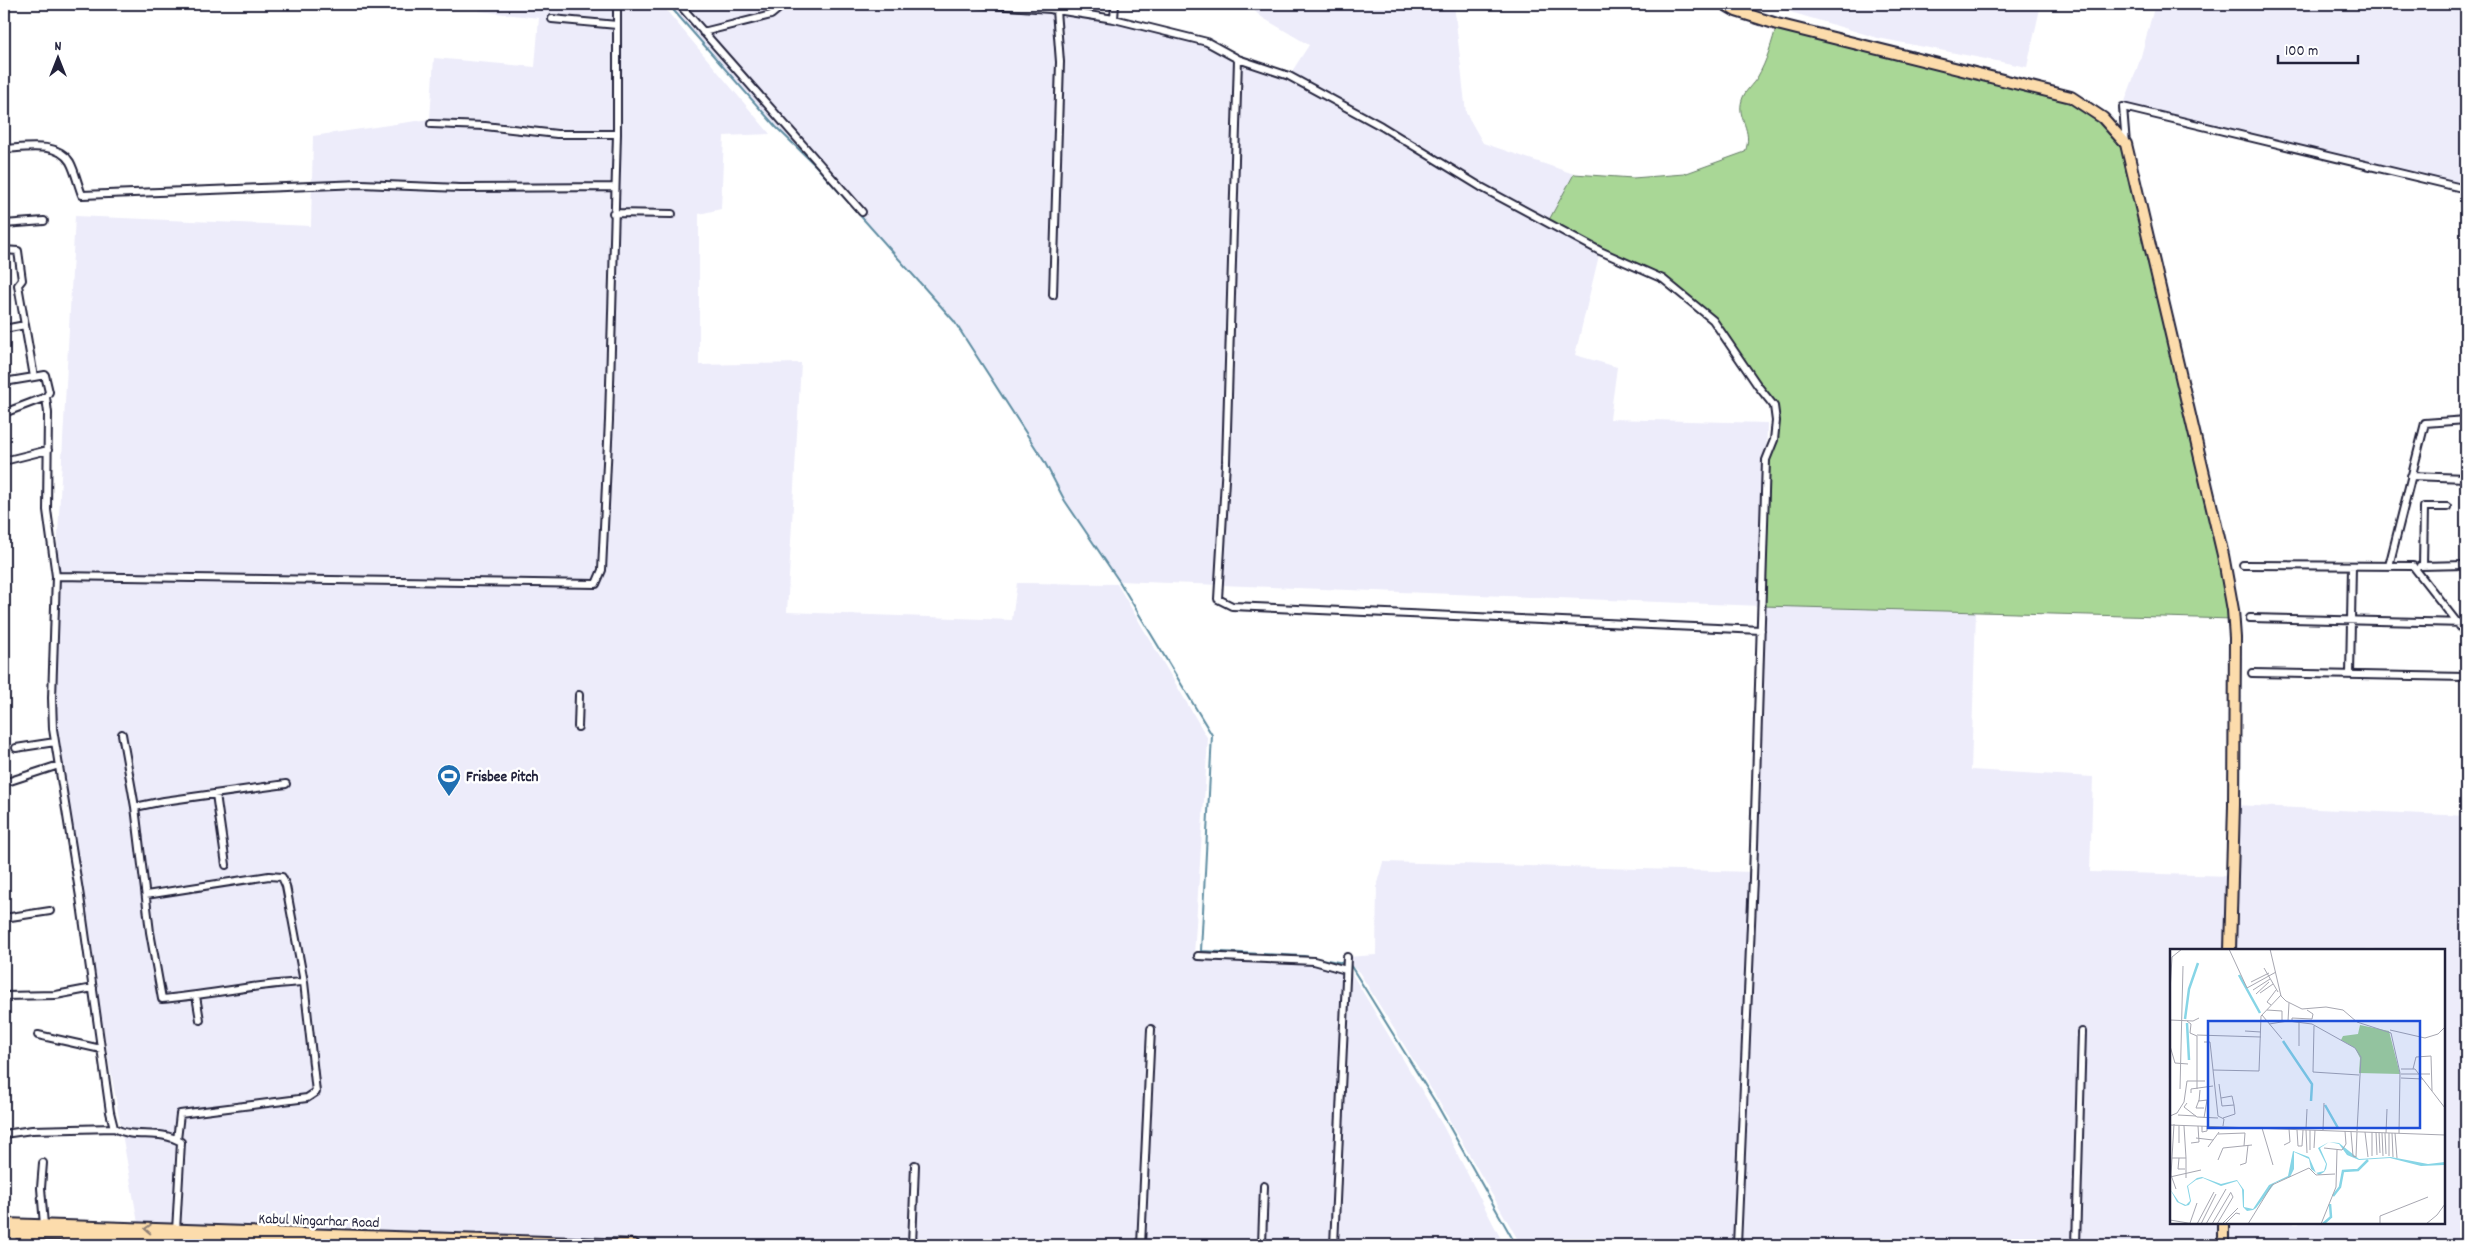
<svg xmlns="http://www.w3.org/2000/svg" width="2470" height="1249" font-family="Dekko,sans-serif">
<style>
.built{fill:#edecfa;fill-rule:evenodd}
.green{fill:#a9d796;stroke:#667c68}
.lines{fill:none;stroke-linecap:round;stroke-linejoin:round}
.stream{stroke:#5f8da2;stroke-width:2}
.minor-casing{stroke:#22223b;stroke-width:10}
.trunk-casing{stroke:#22223b;stroke-width:14}
.minor{stroke:#fff;stroke-width:6}
.trunk{stroke:#fcdcac;stroke-width:10}
.oneway{stroke:#8f7f74}
.labels{text-anchor:middle;stroke-width:5;stroke-linejoin:round;paint-order:stroke}
.poi-label{font-size:15px;font-weight:bold;fill:#22223b;stroke:#fff;text-anchor:start}
.street-label{font-size:15px;fill:#22223b;stroke:#fff}
.inset-river{fill:none;stroke:#87d5e6;stroke-width:2.5}
.inset-road{fill:none;stroke:#a7a7b1;stroke-width:1}
.view{fill:#1d4ed8;fill-opacity:0.15;stroke:#1d4ed8;stroke-width:2.5}
.inset-edge{fill:none;stroke:#22223b;stroke-width:2.5}
</style>
<rect width="100%" height="100%" fill="#fff"/>
<filter id="ink" filterUnits="userSpaceOnUse"><feTurbulence type="fractalNoise" baseFrequency=".02" numOctaves="2"/><feDisplacementMap in="SourceGraphic" scale="10" xChannelSelector="R" yChannelSelector="G"/><feConvolveMatrix kernelMatrix="1 2 1 2 8 2 1 2 1" color-interpolation-filters="sRGB"/></filter>
<g filter="url(#ink)">
<path class="built" d="M21,4H78L77,11Z
M480,4H661L770,134L724,136L721,209L699,214V365L801,363L787,612L1012,620L1017,583L1117,584L1208,739L1194,955L1346,964L1443,1126L1504,1245H793L138,1223L48,721L75,216L311,226L313,136L430,119L434,58L535,67L539,18L479,11Z
M668,4H979L1114,19L1207,42L1238,59L1289,76L1309,45L1263,18L1246,4H1454L1466,113L1483,143L1574,174L1549,220L1600,251L1575,355L1617,367L1610,419L1767,423L1762,606L1976,612L1971,770L2093,777L2090,872L2232,876L2234,805L2466,816V1245H1521L1438,1100L1359,972L1348,963L1347,957L1376,955L1377,883L1383,862L1754,872L1762,606L1119,581L1065,501L1044,461L954,321L816,166L776,127ZM2171,950H2444V1223H2171Z
M1764,4H2041L2027,67L1878,38Z
M2155,4H2466V189L2123,107L2140,60Z"/>
<path class="green" d="M1777,24L2071,97L2126,144L2234,619L1762,606L1766,460L1774,440V406L1713,320L1663,279L1600,251L1549,220L1574,174L1633,178L1684,174L1745,152C1754,129 1736,119 1742,100C1744,92 1753,84 1757,78C1767,61 1772,42 1777,24Z"/>
<g class="lines">
<path class="stream" d="M668,4L776,127L816,166L954,321L1044,461L1065,501L1119,581L1212,735L1201,951L1304,956L1344,963
M1349,963L1436,1103L1516,1245"/>
<g class="minor-casing">
<path id="minor" d="M679,4L862,212
M979,4L1050,9L1114,19L1207,42L1238,59L1289,76L1381,126L1481,187L1600,251L1663,279L1713,320L1758,386L1774,406L1776,421L1774,440L1766,460L1753,878L1737,1245
M552,19L617,25
M1114,19L1115,4
M703,32L771,15L782,6L792,4
M1238,59L1226,463L1218,599L1232,606L1761,630
M431,124L485,126L557,134H617
M2126,144L2123,107L2466,189
M4,149C25,148 57,141 70,162C75,171 78,185 82,195L361,184L460,188L615,187
M613,213L672,214
M4,224L44,221
M4,250L18,251L22,280L18,285L34,377L45,375L49,392L46,397L48,413L47,510L56,576L52,698L53,729L80,897L110,1112L114,1128C135,1140 158,1128 181,1142L176,1231
M1053,295L1060,62L1056,10
M4,329L25,325
M4,382L34,377
M4,413L46,397
M4,461L48,450
M2411,476L2466,478
M2243,565L2413,566L2466,634
M2389,566L2425,423L2466,420
M2420,566L2466,565
M2423,566L2424,507H2447
M56,576L596,584L602,570L609,420L617,134V4
M2250,618L2466,623
M2252,673L2466,677
M2350,675L2352,566
M578,727L579,695
M122,734L135,807L150,932L162,999C210,995 256,984 304,982
M16,748L55,742
M4,783L59,765
M216,794L226,865
M135,807L164,801L286,784
M146,895L269,876L282,877L286,886L304,982L316,1092L307,1098L180,1114L177,1140
M4,918L50,911
M1198,956L1314,961L1346,970
M4,996L56,995L93,988
M196,996L200,1020
M38,1035L101,1049
M4,1134L32,1130L114,1128
M43,1163L41,1188L44,1225
M12,1233L13,1245
M129,1245V1238
M912,1245L915,1165
M1141,1245L1151,1029
M1262,1245L1264,1186
M1334,1245L1347,957
M2076,1245L2082,1032"/>
</g>
<g class="trunk-casing">
<path id="trunk" d="M1724,4L1736,11L1777,24L2071,97L2103,118L2126,144L2223,555L2233,610L2235,638L2234,805L2230,950
M4,1224L634,1245
M4,1233L360,1245
M2223,1245V1223"/>
</g>
<use href="#minor" class="minor"/>
<use href="#trunk" class="trunk"/>
</g>
<defs><path id="oneway-chevron" d="M-2-3.5L2.5 0L-2 3.5" fill="none" stroke-width="1.6" stroke-linecap="round" stroke-linejoin="round" transform="scale(1.25)"/></defs>
<use class="oneway" href="#oneway-chevron" transform="translate(148 1229) rotate(-178)"/>
</g>
<defs>
<g id="stadium-pin" transform="scale(1.25)"><path d="M0 17L-7.5 6A9.5 9.5 0 1 1 7.5 6Z" fill="#1f6fb2" stroke="#fff"/><path d="M0-5a6.5 5 0 1 0 0 10a6.5 5 0 1 0 0-10ZM-3.5-1.8h7v3.6h-7Z" fill="#fff"/></g>
</defs>
<g fill-rule="evenodd">
<use href="#stadium-pin" x="449" y="776"/>
</g>
<g class="labels">
<g class="poi-label">
<text x="466" y="781">Frisbee Pitch</text>
</g>
<g class="street-label">
<text transform="translate(319 1220) rotate(2)" y="5">Kabul Ningarhar Road</text>
</g>
</g>
<g transform="translate(2170 949)">
<rect width="275" height="275" fill="#fff"/>
<path d="M190,76L219,82L230,125L189,124L190,109L185,99L171,91L173,87L188,85Z" fill="#a9d796"/>
<path d="M159,193L169,194L189,210L221,208L258,215L275,213V216L251,217L220,209L189,211L177,206L169,195L159,193L150,199L157,215L156,220L154,223L149,226L141,220L139,210L124,203V220L120,228L105,234L86,259L83,261L77,262L73,258L72,240L67,232L51,237L33,229L26,231L18,237L21,252L19,256L15,257L7,253L0,240L9,253L16,256L20,252L17,237L27,229L32,228L51,235L67,231L74,241V258L83,260L99,236L118,227L123,202L139,208L146,224L154,222L156,215L148,199Z" fill="#87d5e6"/>
<path class="inset-river" d="M69,26L90,64M15,70L19,40L28,14M17,74L19,111M113,92L142,135L141,152M155,156L168,179M163,247L170,238L173,222L188,221L198,211M153,275L161,268L160,255"/>
<path class="inset-road" d="M59,0L77,39L106,23M100,0L111,47L116,52L132,60L156,58L173,61L187,73L221,84L230,124L229,184M94,19L108,43M81,33L99,24M83,41L100,30M0,43L2,8L12,0M90,44L103,35M86,45L99,33M101,56L97,53L106,41M97,61L112,62V72M92,66L112,90M0,71L23,72L29,69M17,72L21,75L20,84L27,87V140M118,72L119,54M122,72V69L142,70L143,65L137,61M99,75L118,72L142,75L185,99L191,108L187,182M144,77L143,123L189,126M220,81L255,89L268,85L275,78M75,82L91,83M27,86L91,88M34,93H40L48,167L54,170L53,177M0,97L5,114L18,115M129,97V73M231,120H245L275,159M243,120L246,108L261,107L262,142M43,121L89,122L91,67L111,46M231,125H260M231,129L253,130M17,132H35M49,135L52,157L64,156M10,140L13,17M30,141L29,152L37,151L34,169M21,144V140L43,137M51,149L62,147L64,156L65,165L53,169M29,151L26,159H34M17,154L14,158L27,168L48,169M8,166L26,167M0,167L7,164L14,153L17,132M4,175L1,226L6,240M0,176L275,186M14,177L16,209M32,177V183L37,182V177M92,179L103,216M136,180L137,160M127,181L128,197H132L133,181M136,181L137,204M153,181L154,154M181,183L183,207L186,208M195,183L198,208M206,183L207,206M209,183L210,204M212,184L213,207M215,184L216,205M216,184L217,160M219,184V207M222,184L223,208M225,184L227,209M48,185L75,184L74,197M26,189L43,191M9,194V177M21,194L29,193L28,177M114,196L120,193L119,180M38,198L49,183M144,199L145,181M154,199L172,201L176,195L175,182M140,201V181M202,207V183M186,208L187,183M2,209H16V229M9,209L8,220H15M48,211L53,199L82,196M70,216L76,214L78,196M0,228L31,221M0,271L24,275M20,274L27,254M27,275L44,243M31,275L46,245M36,275L56,240M42,275L61,243M47,275L63,248L61,244M52,275L68,259M55,275L66,264L70,265M78,275L102,236L139,219L146,226L165,225M151,275L166,238L167,201M210,275V267L258,248M256,275L267,266L275,255"/>
<path class="view" d="M38,72H250V179H38Z"/>
<rect width="275" height="275" class="inset-edge"/>
</g>
<rect width="2470" height="1249" fill="none" stroke="#fff" stroke-width="20"/>
<rect x="10" y="10" width="2450" height="1229" fill="none" stroke="#22223b" stroke-width="2" filter="url(#ink)"/>
<g transform="translate(58 58)" stroke="#ffffff" stroke-width="4" paint-order="stroke">
<path d="M0-4L9 19L0 12L-9 19Z" fill="#22223b"/>
<text y="-8" font-size="14" font-weight="bold" text-anchor="middle" fill="#22223b">N</text>
</g>
<path d="M2278 55v8h80v-8" fill="none" stroke="#22223b" stroke-width="2.5"/>
<text x="2285" y="55" font-size="15" fill="#22223b" stroke="#ffffff" stroke-width="4" paint-order="stroke">100 m</text>
</svg>
